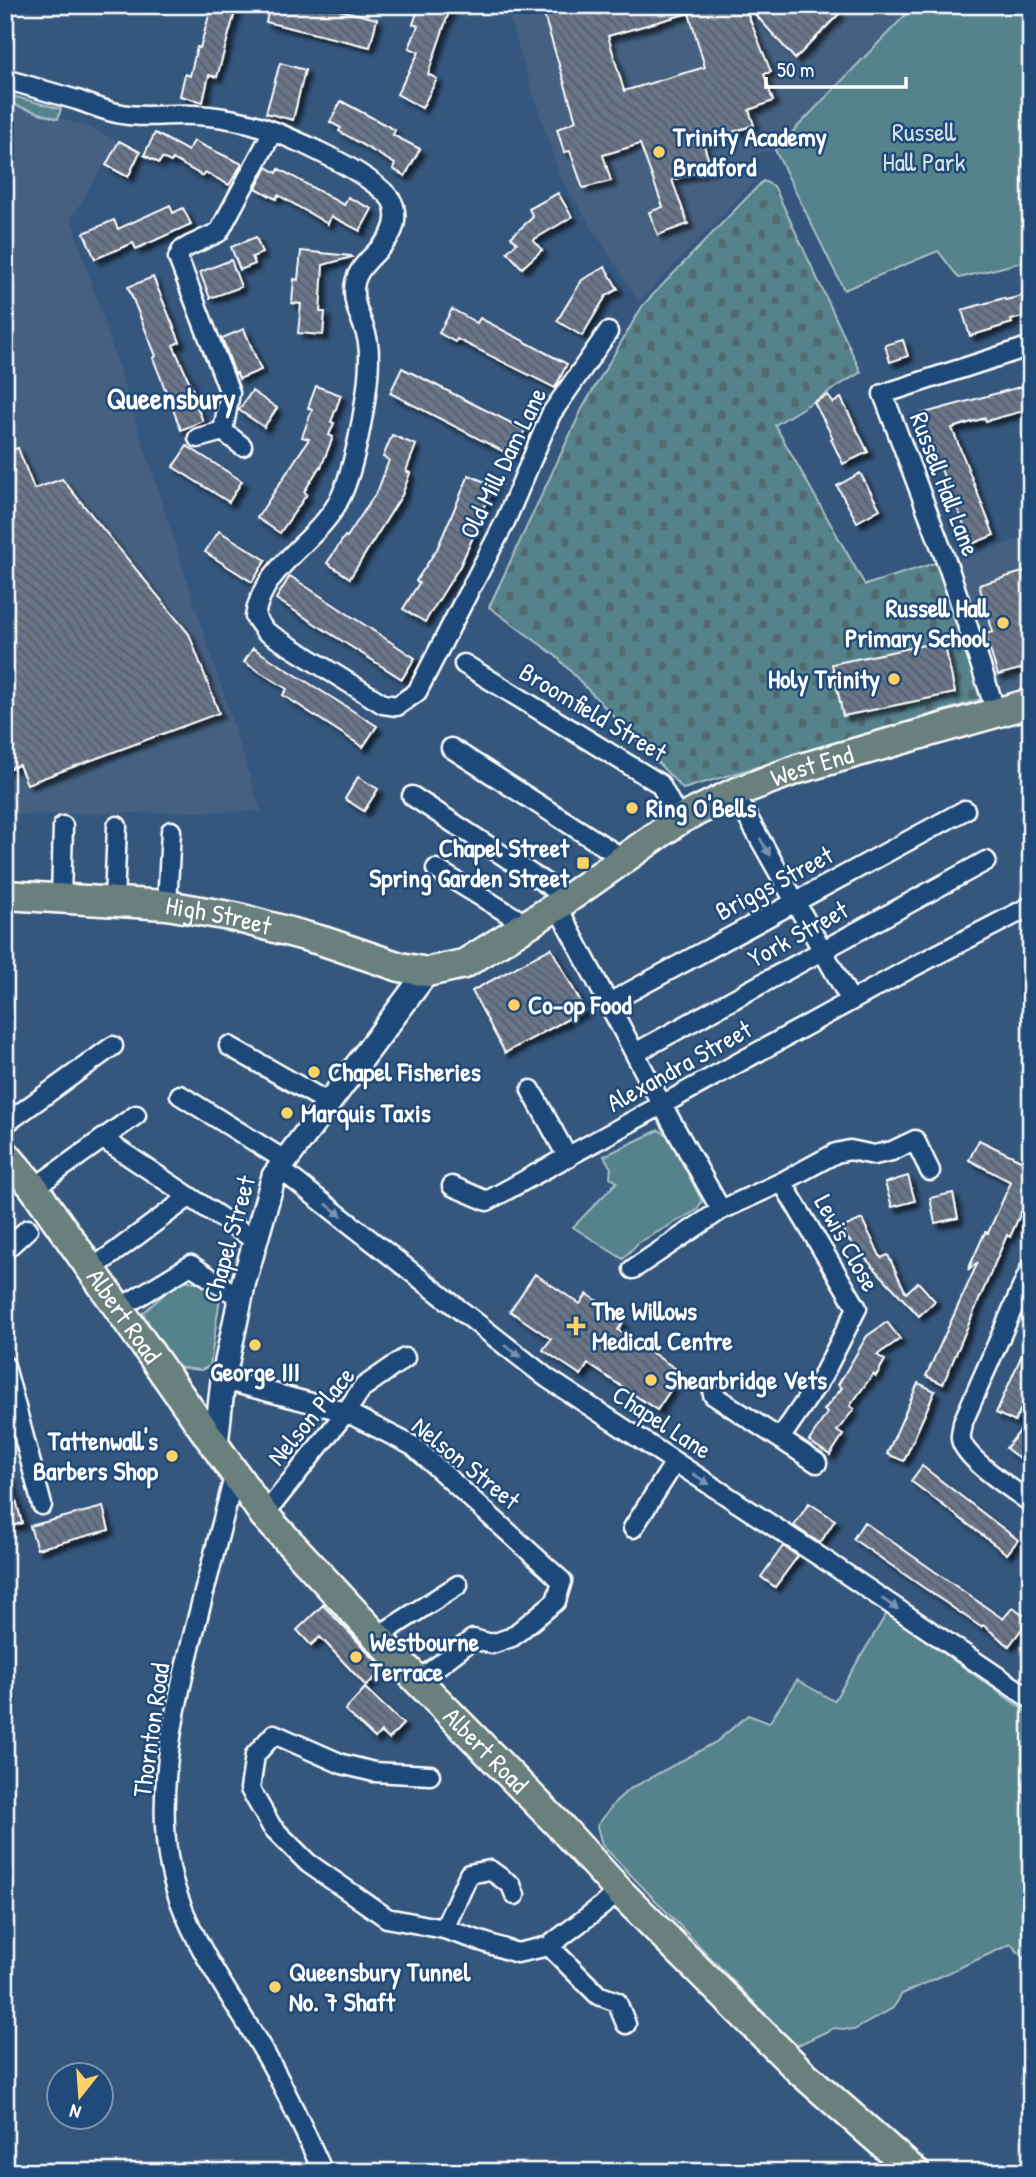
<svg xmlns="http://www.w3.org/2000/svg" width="1036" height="2177" font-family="'Patrick Hand',sans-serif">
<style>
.built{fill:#456081}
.green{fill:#55828b;stroke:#aac0c5;stroke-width:2}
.cemetery{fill:url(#cemetery-stones);stroke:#aac0c5;stroke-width:2}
.building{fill:url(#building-back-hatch);stroke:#fff;stroke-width:2;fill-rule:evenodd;filter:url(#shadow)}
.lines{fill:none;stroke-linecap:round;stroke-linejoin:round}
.minor-casing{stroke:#fff;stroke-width:23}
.tertiary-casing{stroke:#fff;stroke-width:28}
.primary-casing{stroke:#fff;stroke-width:33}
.minor{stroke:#1f4a7a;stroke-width:18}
.tertiary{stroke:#1f4a7a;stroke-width:23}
.primary{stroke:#6a807d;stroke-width:28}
.oneway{fill:#7992af}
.poi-dot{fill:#ffd166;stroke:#1f4a7a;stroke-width:2.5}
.labels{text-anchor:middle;stroke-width:5;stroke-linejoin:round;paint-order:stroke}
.park-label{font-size:26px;fill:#d4e0e2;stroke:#1f4a7a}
.poi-label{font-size:26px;font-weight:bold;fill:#fff;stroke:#1f4a7a;text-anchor:start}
.street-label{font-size:26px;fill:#fff;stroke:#1f4a7a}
.quarter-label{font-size:30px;font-weight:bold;fill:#fff;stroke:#1f4a7a}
</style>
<defs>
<pattern id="cemetery-stones" width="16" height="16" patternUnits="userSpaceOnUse" patternTransform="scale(1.75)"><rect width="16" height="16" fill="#55828b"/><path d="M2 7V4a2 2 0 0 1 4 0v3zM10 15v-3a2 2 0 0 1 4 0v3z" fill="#516a6f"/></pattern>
<pattern id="building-back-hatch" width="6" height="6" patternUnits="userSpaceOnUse" patternTransform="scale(1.75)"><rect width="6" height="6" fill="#697488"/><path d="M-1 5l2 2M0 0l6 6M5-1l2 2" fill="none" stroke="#595e67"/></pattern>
<filter id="shadow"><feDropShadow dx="5" dy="5" stdDeviation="2" flood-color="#0009"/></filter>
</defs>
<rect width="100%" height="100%" fill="#35577e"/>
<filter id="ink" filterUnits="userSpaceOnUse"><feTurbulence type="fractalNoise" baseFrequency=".0143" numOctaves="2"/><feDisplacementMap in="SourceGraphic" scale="14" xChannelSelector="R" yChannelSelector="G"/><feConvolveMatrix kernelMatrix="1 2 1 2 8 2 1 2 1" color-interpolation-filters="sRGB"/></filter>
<g filter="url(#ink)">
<path class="built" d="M505,5H915L775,150L756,154L760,176L639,302L560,177Z
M5,102L89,127L118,141L71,219L261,811L5,815Z
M1031,535V685L998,695L956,560Z"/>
<path class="green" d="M915,5H1031V260L959,278L938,251L844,290L775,150Z
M5,94L61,109L58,119L5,102Z
M659,1130L668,1136L702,1201L697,1210L638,1243L623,1259L573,1227L617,1182L610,1177L611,1168L604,1156Z
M180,1280L203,1283L220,1298L210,1366L201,1370L173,1367L143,1313Z
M887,1613L1031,1715V1967L1011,1944L902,1994L893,2008L854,2030L834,2028L796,2046L602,1845L597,1826L616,1801L628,1790L716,1742L748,1715L769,1723L797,1680L834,1701Z"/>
<path class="cemetery" d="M763,181L774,186L861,372L775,425L865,585L938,562L982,699L683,789L556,656L489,607L583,407L643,305Z"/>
<path class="building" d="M212,5H237L217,77L209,75L203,102L180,96L185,74L190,76L197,47L200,48Z
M270,5H319L377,19L370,47L266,22Z
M420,5H439L450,9L428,74L437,79L422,108L397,94L419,52L409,48L418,26L413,24Z
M541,5H744L771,72L764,74L773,101L749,110L754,125L703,142L711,168L672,180L688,224L658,235L649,212L663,207L640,144L603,155L611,181L583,188L570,151L564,152L557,129L576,121ZM689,13L705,67L624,91L608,36Z
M747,5H832L840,13L795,59Z
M280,63L305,70L293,120L266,113Z
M341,101L395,130L393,135L420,149L405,176L393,169L395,164L339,131L341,128L330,122Z
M155,133L188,151L194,141L242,164L229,185L205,172L203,176L173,159L171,162L162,158L159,163L144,155Z
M119,141L140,152L128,177L106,165Z
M267,167L277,173L279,169L344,205L348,197L372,209L360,231L331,216L328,224L278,195L276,199L256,188Z
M558,193L572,217L533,240L542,250L522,268L507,252L517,243L511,237L533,217L529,209Z
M170,205L173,213L183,208L191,224L136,249L133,243L95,259L84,233L114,220L118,229Z
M256,237L262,253L252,257L255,264L240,270L231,247Z
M301,251L351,256L352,257L323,265L320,312H325L323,335L298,333L301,304L292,303L294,279L298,280Z
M231,260L241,287L210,298L200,272Z
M605,267L618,289L606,296L582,336L557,321L582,280Z
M153,277L180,342L173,345L193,390L190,391L203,421L181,430L153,358L156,356L128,287Z
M1031,294V315L1011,320L1012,323L970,336L962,310L1004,298L1005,300Z
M452,309L477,323L480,318L567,364L555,388L457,339L455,342L439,333Z
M244,329L261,370L239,379L237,373L235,374L222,338Z
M903,340L908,356L890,362L885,345Z
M402,368L525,430L512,456L390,393Z
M1031,384V409L986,421L985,418L952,428L994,535L972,544L927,436L921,414Z
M316,386L341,395L331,422L334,423L329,435L333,437L321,467L320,466L304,492L307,494L280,533L257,518L309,439L302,437L312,410L308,408Z
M252,391L277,408L264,427L239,410Z
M828,395L833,403L841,398L868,452L843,464L831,439L833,438L814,402Z
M392,435L416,445L406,471L410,473L402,495L350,578L327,563L345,536L347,537L378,490L389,460L383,457Z
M187,446L242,481L229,502L173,467Z
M18,448L34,489L62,479L189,634L219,713L27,784L19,765L5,770V452Z
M860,473L880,509L857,522L837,486Z
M469,475L494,486L475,525L478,526L460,566L425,622L403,609L419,583L416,581L437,549Z
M219,531L266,560L252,582L205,552Z
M1026,571L1031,588V666L998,675L985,634L993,632L979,585Z
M290,576L415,658L402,679L276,599Z
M944,641L955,693L843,716L832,664Z
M253,648L377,726L363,747L283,695L287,689L244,662Z
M358,777L378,789L364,811L345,799Z
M551,948L585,1010L505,1053L472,991Z
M979,1140L1031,1165V1190L1010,1237L1007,1235L943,1384L926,1376L978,1262L968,1270L985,1232L988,1233L1011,1182L969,1160Z
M908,1176L915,1201L892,1207L885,1183Z
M953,1193L958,1218L935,1223L930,1198Z
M862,1219L881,1258L888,1255L906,1293L918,1282L935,1301L919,1316L863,1256L860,1248L857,1249L848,1239L842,1228Z
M535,1274L580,1304L587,1294L616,1313L614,1316L623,1322L618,1330L682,1373L657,1410L588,1364L581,1375L543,1350L551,1339L510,1311Z
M887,1322L900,1339L877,1355L885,1360L876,1376L873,1374L850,1406L854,1409L837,1431L843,1435L830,1455L809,1441L827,1413L824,1410L842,1388L838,1385L867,1336Z
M1031,1334V1386L1015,1422L996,1413Z
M918,1383L935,1391L904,1461L887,1454Z
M1020,1431L1031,1440V1468L1006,1448Z
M922,1466L1018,1540L1007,1554L911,1481Z
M10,1477L22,1523L5,1528V1478Z
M809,1503L835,1520L820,1543L794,1526Z
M103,1507L109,1530L37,1549L30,1526Z
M864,1522L1003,1619L1013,1607L1029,1619L1009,1646L983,1625L981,1627L853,1539Z
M783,1546L798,1556L775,1587L761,1577Z
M323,1605L384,1669L366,1686L320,1637L311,1645L297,1630Z
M365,1688L403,1724L389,1739L381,1732L375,1738L345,1710Z"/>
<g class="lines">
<g class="minor-casing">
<path id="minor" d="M5,79C29,86 53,93 77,100C92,105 107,112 122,114C147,119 172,113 196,115C214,116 232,119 249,123C277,130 387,178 394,206C404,248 353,255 354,292C354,311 366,325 368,343C373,376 356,462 342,494C322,541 262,564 255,617L265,631L383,704L397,706L417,692L468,593
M223,431L242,446
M198,438L223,431L230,393L178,258L182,250L189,246L219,232L273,131
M473,584L505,522L551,414L608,332
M464,664L660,784L679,820
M996,712L948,566L883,394L1031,346
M451,748L624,859
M734,793L851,1001
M412,796L568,898
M436,869L527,925
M61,898L63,826
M114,902L117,826
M167,905L171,831
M557,906L662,1105L721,1210
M607,1004L965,810
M229,1046L329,1103
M635,1053L986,861
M531,1090L568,1158
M180,1095L286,1161
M5,1124L113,1046
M103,1139L256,1241
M280,1169L547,1378L828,1562L1031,1699
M452,1186L487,1201L909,969L1031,906
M34,1188L136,1115
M5,1250L28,1229
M1031,1267L963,1422C963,1427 960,1434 961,1439C964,1459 1014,1490 1031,1503
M92,1269L189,1197
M633,1269L721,1210L782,1182L836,1153L850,1150L874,1155L892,1151L915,1140L930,1171
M120,1308L191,1265L240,1298
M5,1366L42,1505
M223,1380L346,1412L413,1446L562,1581L556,1601L512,1637L492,1644L473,1639L418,1681
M713,1395L817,1463
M781,1437L822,1377L857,1308L782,1182
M235,1473C223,1519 211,1566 199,1612C177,1699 146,1811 179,1899C200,1956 237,2005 267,2057C288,2093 305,2133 323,2172
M264,1515L346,1412L362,1388L405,1358
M633,1528L675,1462
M378,1636L458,1585
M430,1775L374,1772L342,1764L274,1734L255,1755L250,1789L272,1827L308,1863L387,1918L444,1929L517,1953L549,1946L620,1892
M444,1929L469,1874L490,1870L511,1885L515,1895
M549,1946L598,1995L617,2002L626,2024"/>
</g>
<g class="tertiary-casing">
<path id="tertiary" d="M216,1444L223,1380L244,1281L274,1176L427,972"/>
</g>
<g class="primary-casing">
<g id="primary">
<path id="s1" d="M5,895L167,905L235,917L323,941L400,967L427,972L464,964L557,906L679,820L734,793L798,769L1031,703"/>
<path id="s2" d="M5,1154L34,1188L264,1515L418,1681L559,1825L620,1892L800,2071L915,2172"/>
</g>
</g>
<use href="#minor" class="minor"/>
<use href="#tertiary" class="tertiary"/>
<use href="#primary" class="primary"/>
</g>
<defs><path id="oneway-solid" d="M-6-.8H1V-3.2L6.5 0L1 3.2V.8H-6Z" transform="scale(1.75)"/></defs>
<g class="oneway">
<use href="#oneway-solid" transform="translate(765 847) rotate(60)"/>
<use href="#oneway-solid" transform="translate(334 1210) rotate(38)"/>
<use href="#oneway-solid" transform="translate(513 1351) rotate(38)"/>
<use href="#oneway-solid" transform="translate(701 1479) rotate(33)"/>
<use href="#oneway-solid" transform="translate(890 1604) rotate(34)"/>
</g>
</g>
<g class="poi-dot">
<circle cx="659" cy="152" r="7"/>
<circle cx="1003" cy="623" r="7"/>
<circle cx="894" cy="679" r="7"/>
<circle cx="632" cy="808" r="7"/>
<rect x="576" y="856" width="14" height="14" rx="3.5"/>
<circle cx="514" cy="1005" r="7"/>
<circle cx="314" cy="1072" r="7"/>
<circle cx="287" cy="1113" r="7"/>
<path d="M572.5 1315.5h7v7h7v7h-7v7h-7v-7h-7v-7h7z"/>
<circle cx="255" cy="1345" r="7"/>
<circle cx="651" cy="1380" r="7"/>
<circle cx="172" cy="1456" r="7"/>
<circle cx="356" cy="1657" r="7"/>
<circle cx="275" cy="1987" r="7"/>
</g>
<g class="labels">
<g class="park-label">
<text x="924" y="141">Russell<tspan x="924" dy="30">Hall Park</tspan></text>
</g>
<g class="poi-label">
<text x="673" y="146">Trinity Academy<tspan x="673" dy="30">Bradford</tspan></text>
<text x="989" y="617" text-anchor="end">Russell Hall<tspan x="989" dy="30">Primary School</tspan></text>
<text x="880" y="688" text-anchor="end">Holy Trinity</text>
<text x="646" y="817">Ring O'Bells</text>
<text x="569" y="857" text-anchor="end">Chapel Street<tspan x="569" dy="30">Spring Garden Street</tspan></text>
<text x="528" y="1014">Co-op Food</text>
<text x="328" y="1081">Chapel Fisheries</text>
<text x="301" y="1122">Marquis Taxis</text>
<text x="592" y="1320">The Willows<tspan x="592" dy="30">Medical Centre</tspan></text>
<text x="255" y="1381" text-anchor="middle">George III</text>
<text x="665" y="1389">Shearbridge Vets</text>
<text x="158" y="1450" text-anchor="end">Tattenwall's<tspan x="158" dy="30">Barbers Shop</tspan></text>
<text x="370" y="1651">Westbourne<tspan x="370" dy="30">Terrace</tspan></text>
<text x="289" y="1981">Queensbury Tunnel<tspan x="289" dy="30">No. 7 Shaft</tspan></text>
</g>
<g class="street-label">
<text transform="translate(503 463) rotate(-64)" y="9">Old Mill Dam Lane</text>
<text transform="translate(945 484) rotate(69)" y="9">Russell Hall Lane</text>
<text transform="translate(593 712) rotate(31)" y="9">Broomfield Street</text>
<text dy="9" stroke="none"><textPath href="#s1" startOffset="872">West End</textPath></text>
<text transform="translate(774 883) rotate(-28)" y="9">Briggs Street</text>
<text dy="9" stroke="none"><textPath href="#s1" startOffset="215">High Street</textPath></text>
<text transform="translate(798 934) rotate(-29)" y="9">York Street</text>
<text transform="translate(679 1066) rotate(-29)" y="9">Alexandra Street</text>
<text transform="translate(229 1239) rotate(-74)" y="9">Chapel Street</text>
<text transform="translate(847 1243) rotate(61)" y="9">Lewis Close</text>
<text dy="9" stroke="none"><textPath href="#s2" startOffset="201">Albert Road</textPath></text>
<text transform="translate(311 1416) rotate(-50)" y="9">Nelson Place</text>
<text transform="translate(662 1422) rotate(33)" y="9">Chapel Lane</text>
<text transform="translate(466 1463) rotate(39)" y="9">Nelson Street</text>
<text transform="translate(151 1730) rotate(-82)" y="9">Thornton Road</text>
<text dy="9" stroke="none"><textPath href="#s2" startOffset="768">Albert Road</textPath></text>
</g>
<g class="quarter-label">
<text x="171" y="409">Queensbury</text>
</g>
</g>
<rect width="1036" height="2177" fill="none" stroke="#1f4a7a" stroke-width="28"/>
<rect x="14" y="14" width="1008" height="2149" fill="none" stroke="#fff" stroke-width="2.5" filter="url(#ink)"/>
<g transform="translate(80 2096) rotate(197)"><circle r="33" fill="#1f4a7a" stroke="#7992af" stroke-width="2"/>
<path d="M0-5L12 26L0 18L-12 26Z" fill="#ffd166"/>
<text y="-10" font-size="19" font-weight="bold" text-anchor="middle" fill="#ffffff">N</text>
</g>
<path d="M766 77v10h140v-10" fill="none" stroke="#ffffff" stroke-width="3.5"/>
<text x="777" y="77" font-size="21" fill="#ffffff" stroke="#1f4a7a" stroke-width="5" paint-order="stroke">50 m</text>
</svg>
